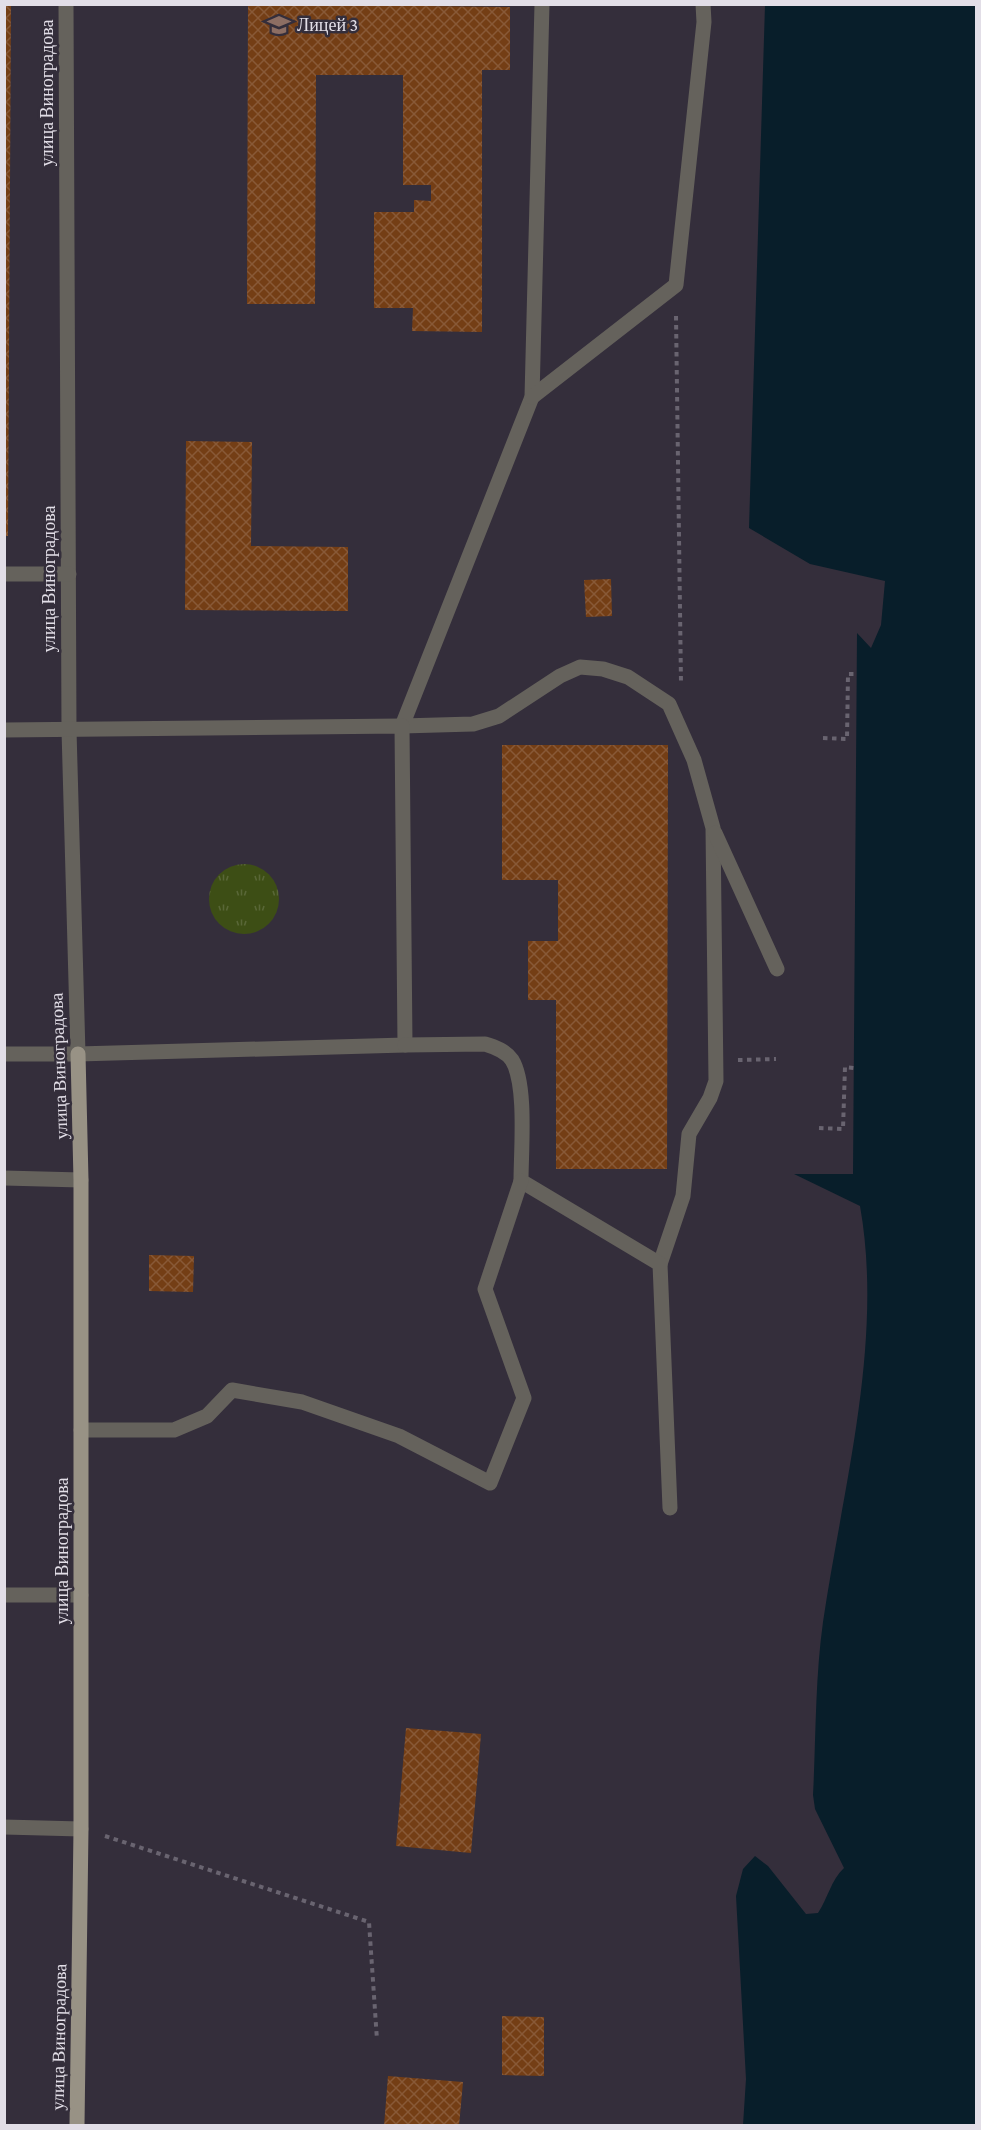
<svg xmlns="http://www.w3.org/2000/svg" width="981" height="2130" font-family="'Crimson Pro',serif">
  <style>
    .grass { fill: url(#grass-tufts) }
    .water { fill: #081e2a }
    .building { fill: url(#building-cross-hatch) }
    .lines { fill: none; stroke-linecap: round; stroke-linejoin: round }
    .path { stroke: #696470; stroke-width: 4; stroke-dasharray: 4.5 4.5; stroke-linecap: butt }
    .minor { stroke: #65625c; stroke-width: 15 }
    .major { stroke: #989285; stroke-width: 15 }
    .labels { text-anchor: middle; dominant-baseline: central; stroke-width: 5; stroke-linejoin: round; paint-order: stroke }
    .poi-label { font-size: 18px; fill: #e2dee7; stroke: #342e3b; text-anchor: start }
    .street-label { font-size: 18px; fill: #e2dee7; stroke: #342e3b }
  </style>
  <defs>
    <pattern id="grass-tufts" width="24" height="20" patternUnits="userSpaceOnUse" patternTransform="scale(1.5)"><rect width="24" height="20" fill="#3d4e15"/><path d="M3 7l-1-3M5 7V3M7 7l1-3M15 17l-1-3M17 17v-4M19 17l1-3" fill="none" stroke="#596737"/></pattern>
    <pattern id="building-cross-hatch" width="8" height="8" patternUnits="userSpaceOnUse" patternTransform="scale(1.5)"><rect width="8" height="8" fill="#743e15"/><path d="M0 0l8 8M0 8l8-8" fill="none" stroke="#885937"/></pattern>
  </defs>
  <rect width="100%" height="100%" fill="#342e3b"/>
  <!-- grass -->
  <circle class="grass" cx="244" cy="899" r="35"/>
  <!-- water -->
  <path class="water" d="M765,5H976V2125H743L746,2079L736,1896L743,1869L755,1856L768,1866L806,1914L818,1913C828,1898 831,1880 844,1868L815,1809L813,1795C816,1738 815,1679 823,1622C843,1487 884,1341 860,1206L794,1174H853L857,633L871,648L881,625L885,581L810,564L749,528Z"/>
  <!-- building -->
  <g class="building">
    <path d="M248,4L510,7V70H482V332L412,331L413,308H374V212H414V200L431,201V185H403V75H316L315,304H247Z"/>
    <path d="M4,5H11L8,536H4Z"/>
    <path d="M186,441L252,442L251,546L348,547V611L185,610Z"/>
    <path d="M611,579L612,616L586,617L584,580Z"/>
    <path d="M502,745H668L667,1169H556V1000H528V941H558V880H502Z"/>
    <path d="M149,1255L194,1256L193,1292L149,1291Z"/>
    <path d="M406,1728L481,1734L471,1853L396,1846Z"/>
    <path d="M502,2016L544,2017V2076L502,2075Z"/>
    <path d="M388,2076L463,2082L459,2126H384Z"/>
  </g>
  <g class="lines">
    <!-- path -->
    <g class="path">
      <path d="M676,316L681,683"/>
      <path d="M823,738L847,739L848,674H857"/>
      <path d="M738,1060L776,1059"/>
      <path d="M819,1128L843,1129L845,1067L854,1068"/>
      <path d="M105,1836L369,1922L377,2040"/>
    </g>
    <!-- minor -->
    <g class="minor">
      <path d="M66,4L69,730L78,1054"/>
      <path d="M542,4L532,397L402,726L473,724L499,716L560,676L580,667L603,669L628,677L669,704L694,760L713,828L716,1081L710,1098L689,1134L683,1196L660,1264"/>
      <path d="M532,397L676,285L704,22L703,4"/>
      <path d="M4,574H69"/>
      <path d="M4,730L402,726L405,1045L78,1054H4"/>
      <path d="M715,833L777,969"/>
      <path d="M405,1045L485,1044C495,1047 506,1051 512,1060C527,1084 521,1151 521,1181L660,1264L670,1508"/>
      <path d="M4,1178L81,1180"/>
      <path d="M81,1430H174L207,1416L232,1390L302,1402L399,1436L490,1483L524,1398L485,1289L521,1181"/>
      <path d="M4,1595H81"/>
      <path d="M4,1827L81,1829"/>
    </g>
    <!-- major -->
    <path class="major" d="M77,2126L81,1829V1180L78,1054"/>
  </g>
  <!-- icons -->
  <defs>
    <g id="school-bare" transform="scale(1.8)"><path d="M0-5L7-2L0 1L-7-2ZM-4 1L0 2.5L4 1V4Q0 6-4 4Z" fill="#8d6e63" stroke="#342e3b" stroke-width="2.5" paint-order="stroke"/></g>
  </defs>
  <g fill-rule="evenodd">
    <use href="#school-bare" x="279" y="25"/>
  </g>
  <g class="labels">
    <!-- poi labels -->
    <g class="poi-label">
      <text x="297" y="25">Лицей 3</text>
    </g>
    <!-- street labels -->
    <g class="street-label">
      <text transform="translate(47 93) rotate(-90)">улица Виноградова</text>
      <text transform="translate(49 579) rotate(-90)">улица Виноградова</text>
      <text transform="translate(59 1066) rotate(-92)">улица Виноградова</text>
      <text transform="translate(62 1551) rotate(-90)">улица Виноградова</text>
      <text transform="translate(59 2037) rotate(-89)">улица Виноградова</text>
    </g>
  </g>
  <!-- border -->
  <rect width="981" height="2130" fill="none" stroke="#e2dee7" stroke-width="12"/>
</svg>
